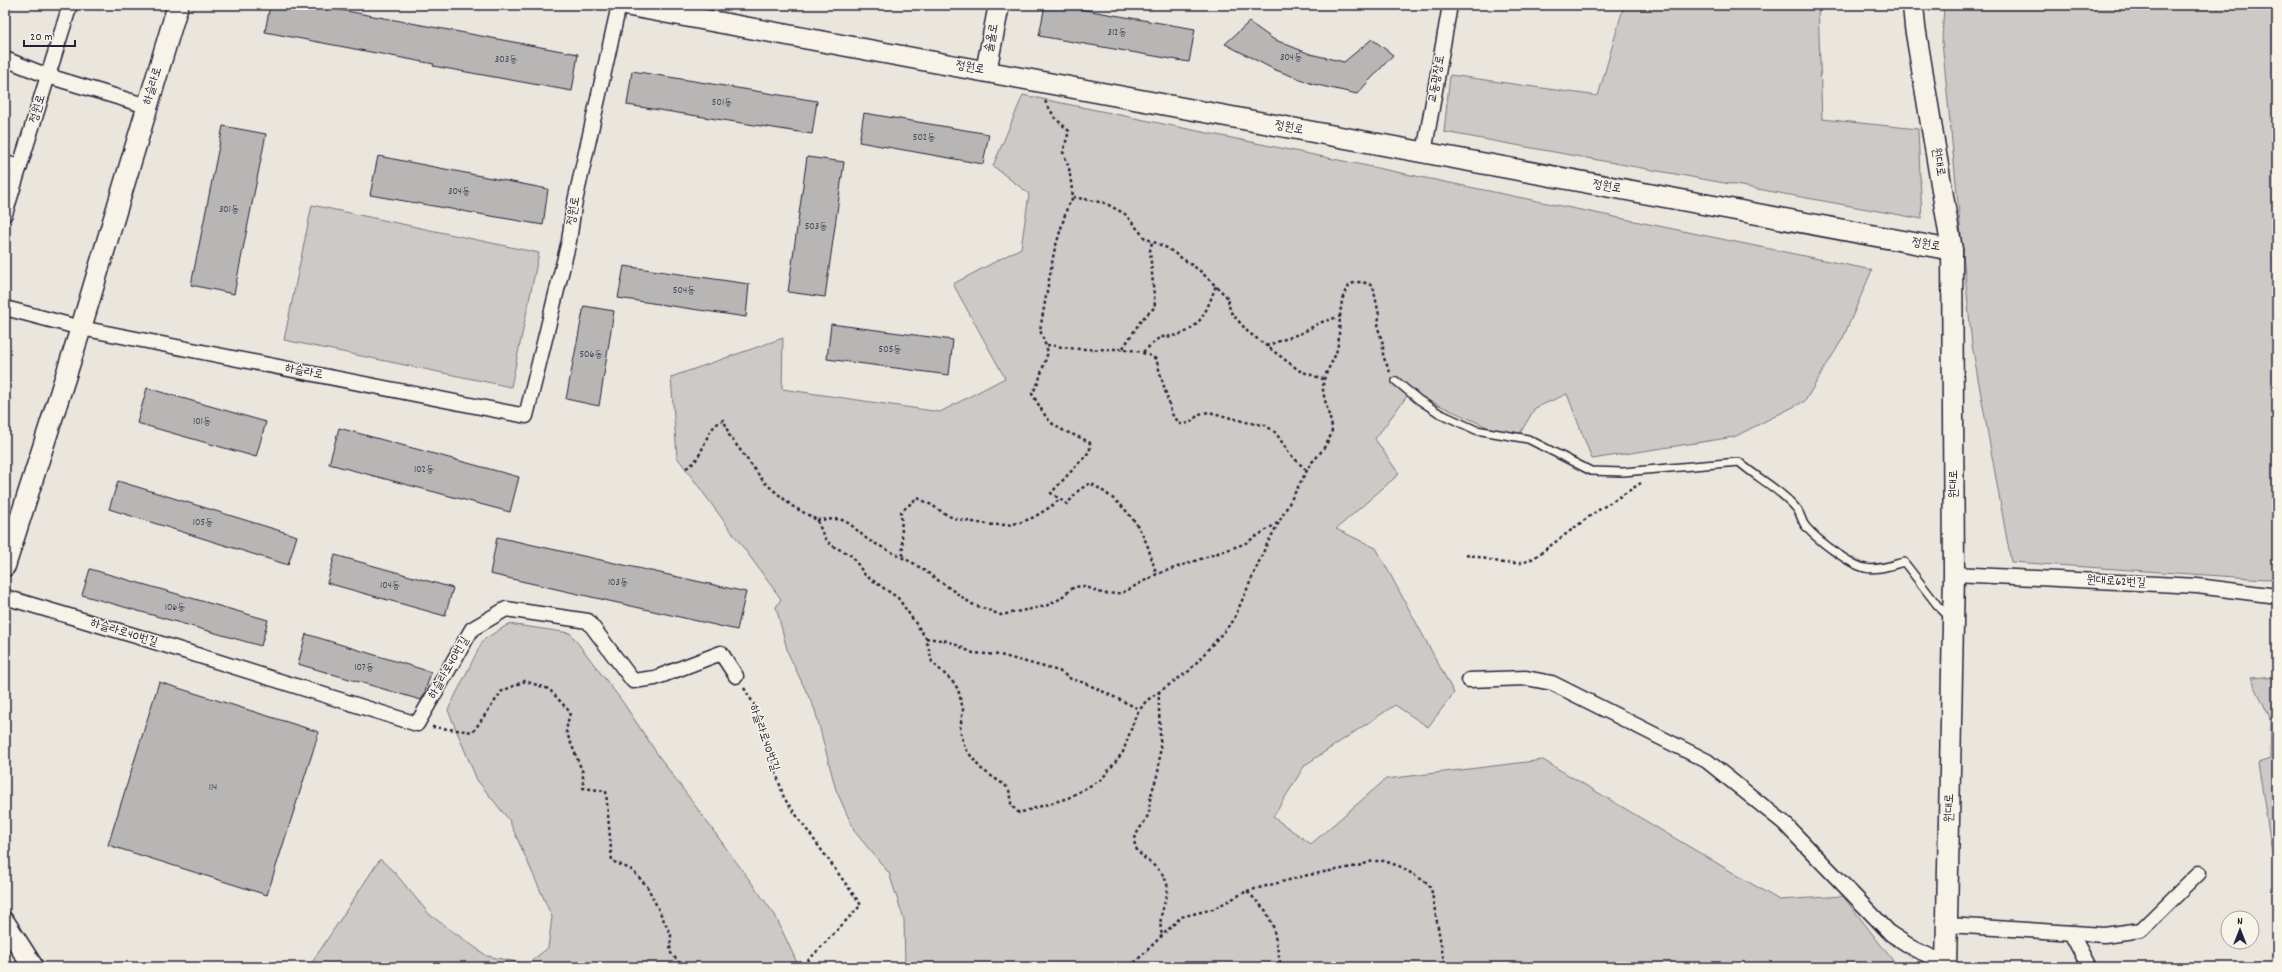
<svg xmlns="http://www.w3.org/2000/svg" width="2282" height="972" font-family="Dekko,'Poor Story',sans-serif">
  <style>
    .green { fill: #cdc9c6; stroke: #787680 }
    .building { fill: #b8b6b5; stroke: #22223b }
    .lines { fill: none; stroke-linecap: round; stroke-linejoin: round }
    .lane-casing { stroke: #22223b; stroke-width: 10 }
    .street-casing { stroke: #22223b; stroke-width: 17 }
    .secondary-casing { stroke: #22223b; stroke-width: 23 }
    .path { stroke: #22223b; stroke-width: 2.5; stroke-dasharray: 3 3; stroke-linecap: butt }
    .lane { stroke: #f7f3e8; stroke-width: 7 }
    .street { stroke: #f7f3e8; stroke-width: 14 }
    .secondary { stroke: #f7f3e8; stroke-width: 20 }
    .labels { text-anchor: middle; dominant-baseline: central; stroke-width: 3; stroke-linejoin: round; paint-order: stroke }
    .number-label { font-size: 10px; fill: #48475a }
    .street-label { font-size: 12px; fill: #22223b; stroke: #f7f3e8 }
  </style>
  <rect width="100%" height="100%" fill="#eae6de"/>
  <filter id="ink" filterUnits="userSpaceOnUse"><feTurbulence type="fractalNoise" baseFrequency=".025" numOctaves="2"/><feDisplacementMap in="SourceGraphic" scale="8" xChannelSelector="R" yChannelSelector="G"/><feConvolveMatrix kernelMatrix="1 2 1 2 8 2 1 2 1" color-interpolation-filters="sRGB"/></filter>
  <g filter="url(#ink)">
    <!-- green -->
    <g class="green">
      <path d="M1624,5H1818L1822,119L1918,129L1922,219L1444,132L1450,75L1598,96Z"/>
      <path d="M1944,5H2277V578L2266,579L2011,562L1972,345L1942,41Z"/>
      <path d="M1023,95L1872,270L1843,338L1805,401L1734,437L1592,459L1567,394L1535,408L1516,440L1410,392L1375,439L1399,474L1336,529L1376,548L1454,693L1428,727L1395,705L1305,765L1273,817L1311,844L1386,779L1543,760L1779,900L1843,896L1894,962L1889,967H905L904,920L889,873L855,832L836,790L815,710L788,653L776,607L781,599L677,457L671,377L783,338L782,389L940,412L1005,378L953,284L1021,248L1029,194L993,166Z"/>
      <path d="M312,205L539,253L511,387L284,340Z"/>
      <path d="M509,624L570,633L622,701L658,755L775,915L799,967H309L380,859L395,873L430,915L487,956L527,964L548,948L552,917L509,820L477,780L448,710L483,640Z"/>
      <path d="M2277,676V883L2258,763L2270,759L2271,720L2251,678Z"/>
    </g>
    <!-- building -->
    <g class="building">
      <path d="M270,5H314L578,54L572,91L433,66L434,64L265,32Z"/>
      <path d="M1045,5H1056L1195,29L1189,62L1039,36Z"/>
      <path d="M1249,22L1273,39L1310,54L1344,62L1372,39L1393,55L1357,94L1313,84L1273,69L1225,44Z"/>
      <path d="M632,71L817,101L812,134L627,105Z"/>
      <path d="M864,113L989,134L983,164L859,142Z"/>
      <path d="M223,126L266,134L234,294L191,285Z"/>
      <path d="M378,156L548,189L543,225L370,195Z"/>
      <path d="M807,157L844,162L825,297L788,292Z"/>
      <path d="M624,266L749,284L746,317L618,298Z"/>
      <path d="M584,306L614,311L599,406L566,399Z"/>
      <path d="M831,324L953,340L949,375L827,359Z"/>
      <path d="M147,388L266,422L256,457L137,423Z"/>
      <path d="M339,428L519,477L510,512L329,464Z"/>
      <path d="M118,481L297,536L288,565L109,509Z"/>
      <path d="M497,537L746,592L737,630L490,574Z"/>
      <path d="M335,555L453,588L445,616L327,583Z"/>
      <path d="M90,569L268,620L261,646L82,595Z"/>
      <path d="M306,634L431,672L424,695L421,700L298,664Z"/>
      <path d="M159,682L319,732L267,895L108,845Z"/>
    </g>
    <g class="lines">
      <!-- lane casing -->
      <g class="lane-casing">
        <path id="lane" d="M1396,381L1419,400L1439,413L1476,430L1528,439L1591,471L1623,472L1739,462C1757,478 1780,489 1796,508C1800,512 1801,519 1804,524C1813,537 1850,565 1865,568C1877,571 1892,565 1904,562L1938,606L1950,618"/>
      </g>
      <!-- street casing -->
      <g class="street-casing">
        <g id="street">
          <path d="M5,59L48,76L147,106"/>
          <path d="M1424,153L1450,5"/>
          <path d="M5,163L20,167"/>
          <path d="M5,214L70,5"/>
          <path d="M5,308L81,328L526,416L569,241L574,206L619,5"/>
          <path d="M1954,574L2197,586L2277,596"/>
          <path d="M5,597L136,636L417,724L472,629L506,609L588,621L633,681L655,678L721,653L736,676"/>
          <path d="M1469,680L1526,678L1552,683L1707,761L1783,822L1891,934L1916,950L1946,963"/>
          <path d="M1948,925L2104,935L2141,930L2199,873"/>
          <path d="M2071,933L2089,967"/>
        </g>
      </g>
      <!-- secondary casing -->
      <g class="secondary-casing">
        <g id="secondary">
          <path d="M625,5L1952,250"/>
          <path d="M1913,5L1915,27L1952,250L1954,574L1946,967"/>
          <path d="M986,71L999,5"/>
          <path d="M5,566L81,328L178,5"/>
          <path d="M5,923L33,967"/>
        </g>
      </g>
      <!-- path -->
      <g class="path">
        <path d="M1045,101L1055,118L1069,131L1063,152L1069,168L1073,197L1067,208L1054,252L1040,330L1048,352L1038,383L1032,394C1039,404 1044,417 1053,424C1064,433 1078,435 1090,443V451L1051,493L1067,504L1079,490L1090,483C1118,499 1136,517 1148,547C1151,556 1153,565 1157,574"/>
        <path d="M1073,197L1105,203L1125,214L1145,238L1167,248L1199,270L1221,291L1228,298L1230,311L1248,332L1300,371L1323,379"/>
        <path d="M1047,345C1059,346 1071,349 1084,349C1112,351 1130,344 1156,359L1172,414L1180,424L1190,423L1199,414L1209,412L1250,423L1265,425L1276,433L1289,453L1307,471"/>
        <path d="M1266,346L1304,332L1319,323L1341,316"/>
        <path d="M1123,348L1142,319L1155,307L1150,251L1152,242"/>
        <path d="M1143,352L1160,337C1196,337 1205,317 1216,285"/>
        <path d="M686,468C707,458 702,428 724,420L729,435L764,482L792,506L817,520L824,537L831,545L852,556L865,575L898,598L926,638L932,662L952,681L958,689L963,709L960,730L965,748L980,768L1007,787L1011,795V805L1019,813L1068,798L1102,779L1123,752L1136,715L1146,701L1189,671L1233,621L1266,546L1311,463C1318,457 1331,440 1332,430C1333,425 1323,398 1323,389C1322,374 1334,363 1337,349C1343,328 1332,266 1373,286L1379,315L1378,328L1383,344V356L1390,372"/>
        <path d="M817,520L840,519L850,524L868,540L915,564L972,604L1001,615L1046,606L1058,600L1074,587L1084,586L1104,594L1122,593L1157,574L1244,544L1279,522"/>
        <path d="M1466,554L1503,563H1522L1534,558L1594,513L1641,483"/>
        <path d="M903,556L901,512L917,498C929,502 938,510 949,516C957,520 965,520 973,522C1011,529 1029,524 1059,500"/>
        <path d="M926,638L948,641L973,653L1000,655L1059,671L1071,679L1085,683L1139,709"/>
        <path d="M744,688L755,706L784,798L861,905L802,967"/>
        <path d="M1159,691C1158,715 1162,740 1159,765C1158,777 1152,788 1150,800C1149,804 1150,808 1149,812C1146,824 1132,833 1135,845C1138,859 1162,865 1167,884C1170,899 1156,913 1162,935"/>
        <path d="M432,727L473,732L502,691L525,681L549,689L570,712L566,731L583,773V788L606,791L612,861L632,870L647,886L671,935L670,952L683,967"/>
        <path d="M1247,891L1308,875L1358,866L1373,861H1384L1399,866L1426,882L1431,888L1445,967"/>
        <path d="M1130,967L1181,917L1213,909L1247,891L1266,911L1273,926L1281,967"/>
      </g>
      <!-- lane -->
      <use href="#lane" class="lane"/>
      <!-- street -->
      <use href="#street" class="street"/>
      <!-- secondary -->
      <use href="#secondary" class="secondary"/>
    </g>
  </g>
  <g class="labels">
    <!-- number labels -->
    <g class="number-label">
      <text x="1117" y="33">312동</text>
      <text x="1291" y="58">304동</text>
      <text x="506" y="60">303동</text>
      <text x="722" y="103">501동</text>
      <text x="924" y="138">502동</text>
      <text x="459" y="192">304동</text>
      <text x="229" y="210">301동</text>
      <text x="816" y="227">503동</text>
      <text x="684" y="291">504동</text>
      <text x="890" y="350">505동</text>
      <text x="591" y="355">506동</text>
      <text x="202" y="422">101동</text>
      <text x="424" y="470">102동</text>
      <text x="203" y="523">105동</text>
      <text x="618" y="583">103동</text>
      <text x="390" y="586">104동</text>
      <text x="175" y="608">106동</text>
      <text x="364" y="668">107동</text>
      <text x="213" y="788">114</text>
    </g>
    <!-- street labels -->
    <g class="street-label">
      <text transform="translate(992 38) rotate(-79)">솔올로</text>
      <text transform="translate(970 68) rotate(10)">정원로</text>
      <text transform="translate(1437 79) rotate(-80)">교동광장로</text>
      <text transform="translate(153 86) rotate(-73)">하슬라로</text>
      <text transform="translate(38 109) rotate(-73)">정원로</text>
      <text transform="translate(1289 128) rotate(11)">정원로</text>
      <text transform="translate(1938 162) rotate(80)">원대로</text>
      <text transform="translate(1607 187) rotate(10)">정원로</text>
      <text transform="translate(574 211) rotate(-80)">정원로</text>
      <text transform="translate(1926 245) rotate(10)">정원로</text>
      <text transform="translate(304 372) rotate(11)">하슬라로</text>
      <text transform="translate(1954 484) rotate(-90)">원대로</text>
      <text transform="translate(2116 582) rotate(3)">원대로62번길</text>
      <text transform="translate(124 633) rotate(17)">하슬라로40번길</text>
      <text transform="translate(449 668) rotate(-60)">하슬라로40번길</text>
      <text transform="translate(764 738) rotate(71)">하슬라로40번길</text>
      <text transform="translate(1950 808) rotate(-89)">원대로</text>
    </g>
  </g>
  <!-- margin -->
  <rect width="2282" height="972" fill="none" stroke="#f7f3e8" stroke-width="20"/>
  <rect x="10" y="10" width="2262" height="952" fill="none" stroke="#22223b" stroke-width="1.5" filter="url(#ink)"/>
  <!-- north arrow -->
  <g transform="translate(2240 930)"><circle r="19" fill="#f7f3e8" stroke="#a29fa3"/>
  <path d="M0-3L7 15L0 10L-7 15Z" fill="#22223b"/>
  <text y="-6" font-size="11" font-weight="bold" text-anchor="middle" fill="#22223b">N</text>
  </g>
  <!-- scale -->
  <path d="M24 40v6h51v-6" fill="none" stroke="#22223b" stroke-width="2"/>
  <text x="30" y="40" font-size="12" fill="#22223b" stroke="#f7f3e8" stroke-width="3" paint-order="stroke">20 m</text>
</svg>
